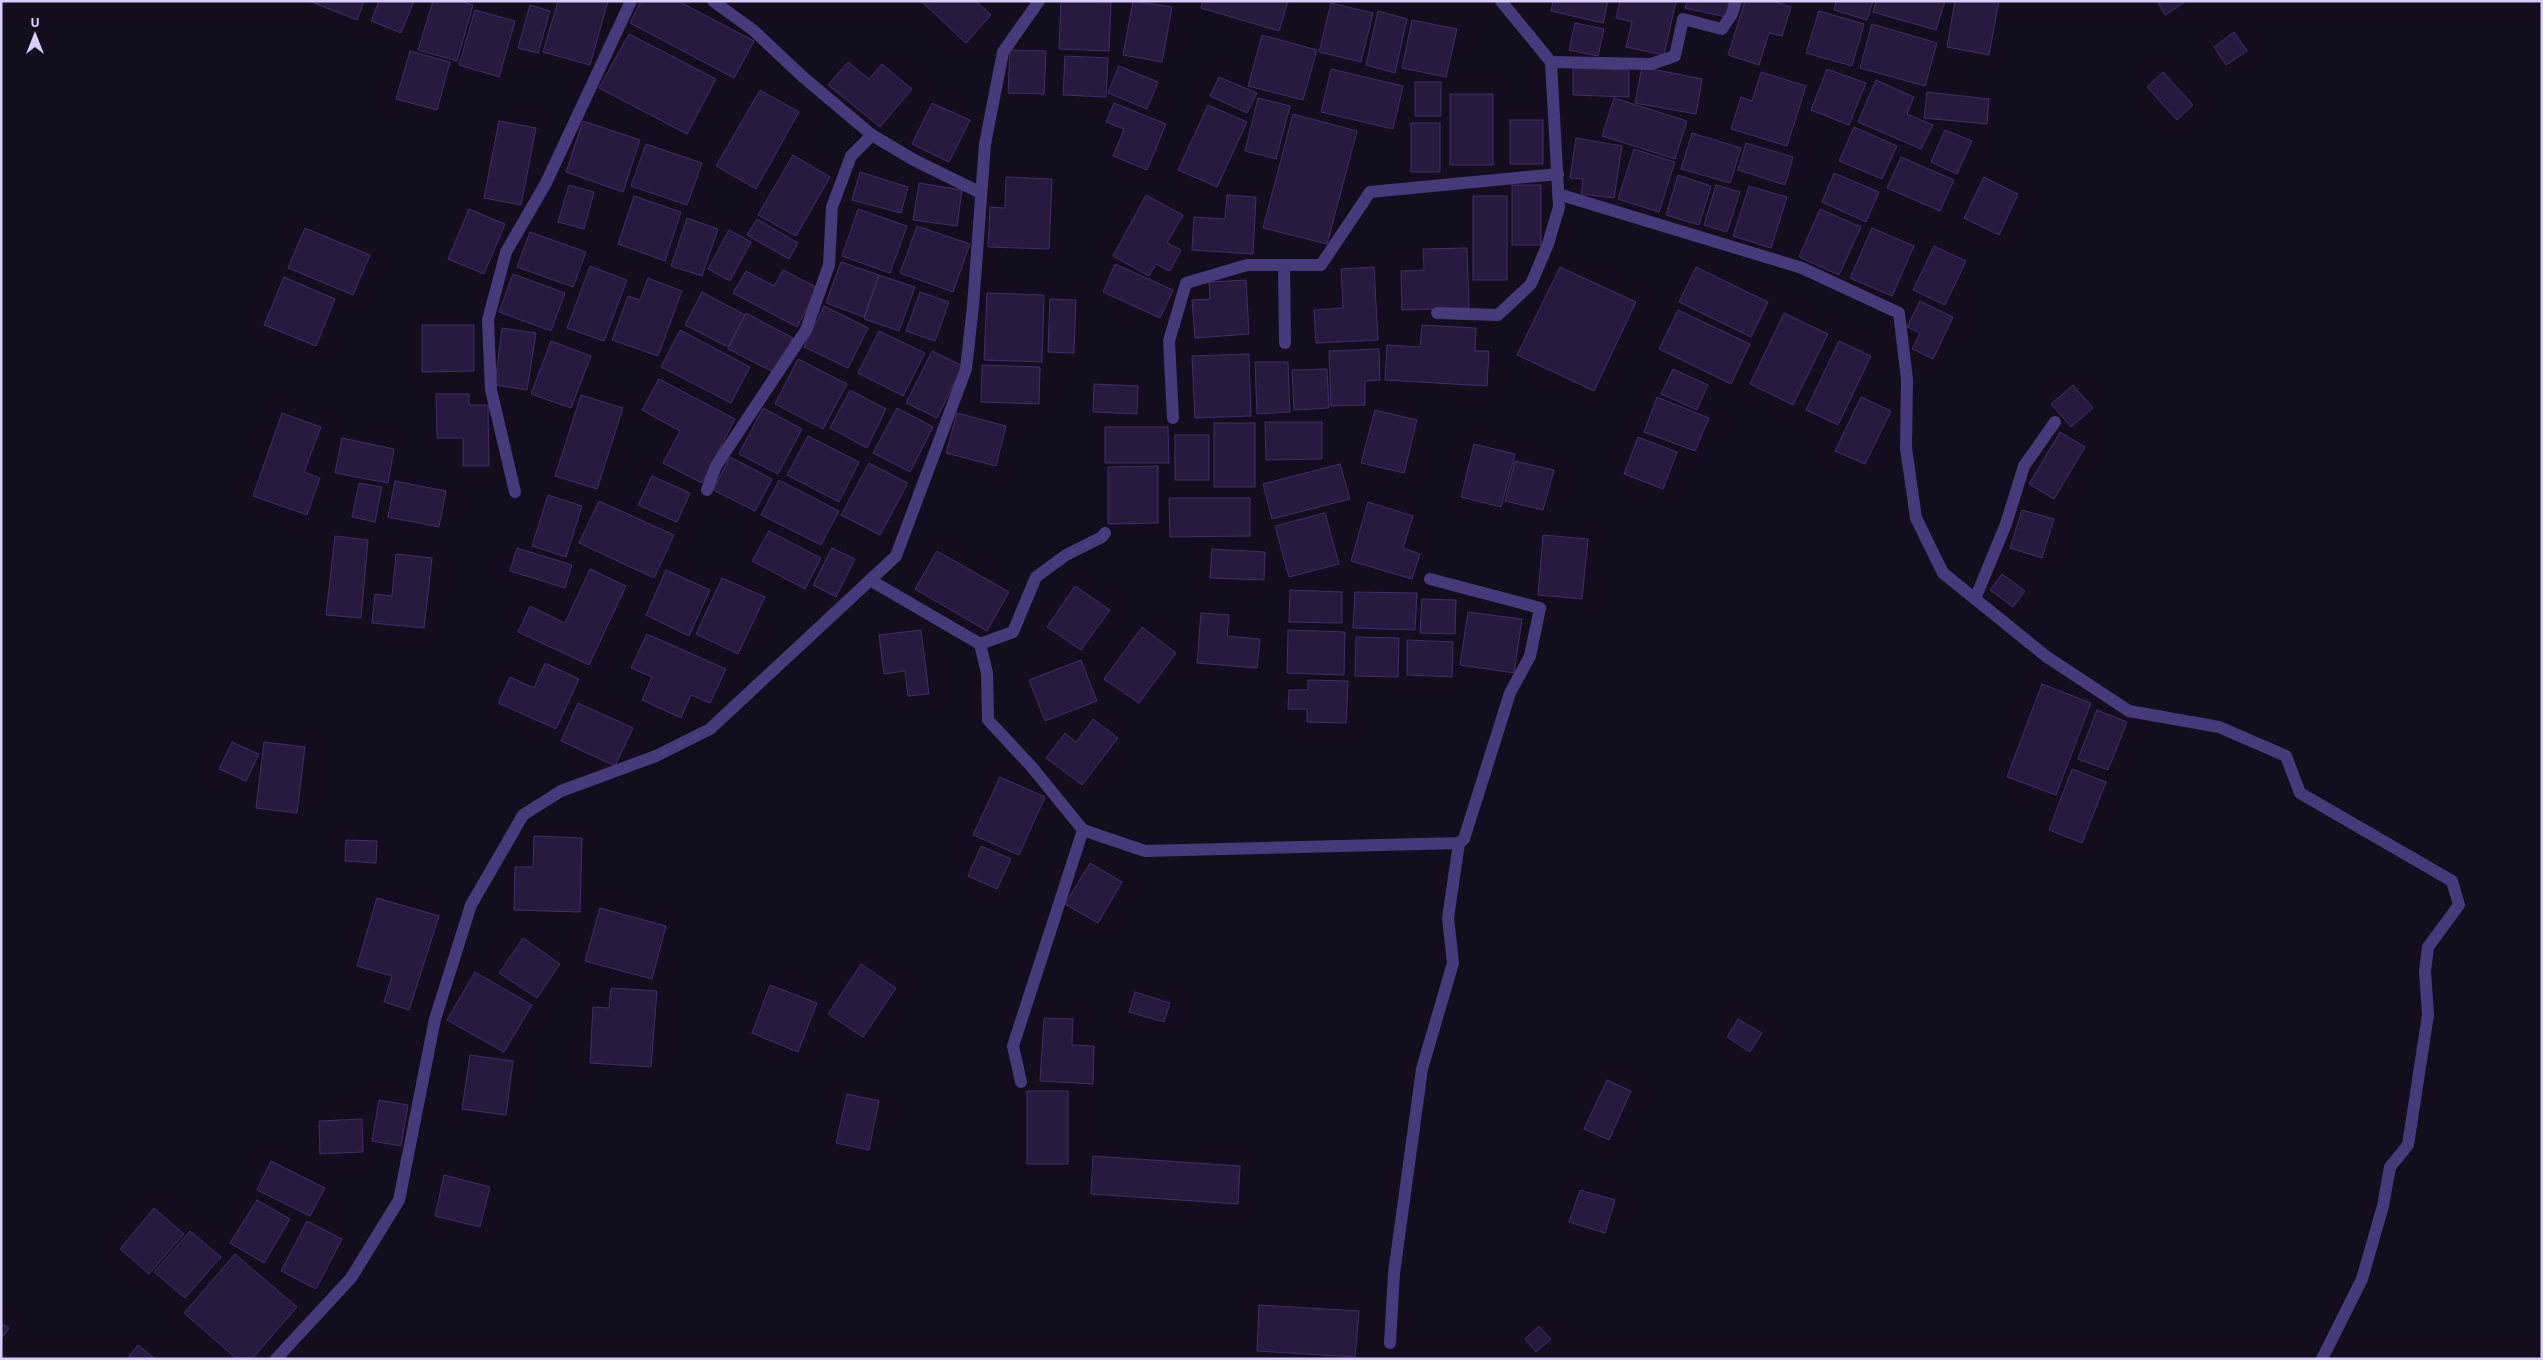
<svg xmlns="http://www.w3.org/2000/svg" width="2543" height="1360" font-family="'Titillium Web',sans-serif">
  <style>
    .building { fill: #271a3e; stroke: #432d69 }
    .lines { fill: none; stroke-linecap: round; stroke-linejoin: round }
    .minor { stroke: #473a7b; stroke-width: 12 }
  </style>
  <rect width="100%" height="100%" fill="#130d1e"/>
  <!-- building -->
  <g class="building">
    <path d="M309,1H364L357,20Z"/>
    <path d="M379,1H414L401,33L371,21Z"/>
    <path d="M433,1H460L473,5L457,61L418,50Z"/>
    <path d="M558,1H608L590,65L543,52Z"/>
    <path d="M641,1H678L754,41L734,78L630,23Z"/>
    <path d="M921,1H976L991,15L966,43Z"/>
    <path d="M1061,1L1111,2L1109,51L1059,49Z"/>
    <path d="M1133,1L1172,7L1162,62L1123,55Z"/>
    <path d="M1203,1H1288L1279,31L1201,8Z"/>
    <path d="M1553,1H1608L1603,23L1551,11Z"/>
    <path d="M1620,1H1676L1664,55L1626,47L1632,22L1616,18Z"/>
    <path d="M1687,1H1729L1726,17L1685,8Z"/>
    <path d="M1745,1H1773L1791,7L1782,36L1769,33L1759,65L1728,55Z"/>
    <path d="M1836,1H1873L1867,20L1834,10Z"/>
    <path d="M1876,1H1945L1936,30L1873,12Z"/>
    <path d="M1955,1H1999L1989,55L1947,47Z"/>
    <path d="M2157,1H2183L2184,3L2165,15Z"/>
    <path d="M1331,3L1373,13L1361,62L1319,52Z"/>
    <path d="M530,5L550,11L538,53L518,48Z"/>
    <path d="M475,10L515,21L499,77L459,65Z"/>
    <path d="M1378,11L1407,19L1395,73L1366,65Z"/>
    <path d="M1819,11L1864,24L1852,66L1806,53Z"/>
    <path d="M1412,20L1457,29L1446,77L1402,68Z"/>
    <path d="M1575,23L1604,29L1598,56L1569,50Z"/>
    <path d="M1872,24L1937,43L1925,86L1860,68Z"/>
    <path d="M2234,32L2247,51L2226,65L2214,47Z"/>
    <path d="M629,34L716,79L687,134L599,88Z"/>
    <path d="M1262,35L1317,50L1303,100L1248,86Z"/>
    <path d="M1010,50L1046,51L1044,94L1008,93Z"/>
    <path d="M410,51L450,62L437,110L396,99Z"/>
    <path d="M1065,56L1108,58L1106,97L1063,95Z"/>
    <path d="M848,62L869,79L882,64L912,89L880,127L828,85Z"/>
    <path d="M1119,66L1158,82L1147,109L1108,93Z"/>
    <path d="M1642,67L1702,79L1696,114L1635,103Z"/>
    <path d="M1573,68L1629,70V97L1573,95Z"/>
    <path d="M1331,69L1403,86L1393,129L1321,112Z"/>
    <path d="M1827,69L1866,83L1849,125L1811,110Z"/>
    <path d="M1761,72L1806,86L1787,146L1731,129L1741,97L1752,101Z"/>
    <path d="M2163,72L2193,105L2177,120L2147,87Z"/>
    <path d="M1219,77L1257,93L1247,113L1210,96Z"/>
    <path d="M1876,80L1914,97L1907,114L1933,125L1921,149L1858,122Z"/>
    <rect x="1415" y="82" width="26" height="34"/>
    <path d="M760,90L799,112L756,189L716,166Z"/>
    <path d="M1927,92L1989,99L1987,124L1924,118Z"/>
    <rect x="1450" y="94" width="43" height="71"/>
    <path d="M1258,98L1290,106L1276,159L1245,151Z"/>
    <path d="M1614,98L1687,121L1675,159L1602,136Z"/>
    <path d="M932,103L970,120L949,162L912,144Z"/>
    <path d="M1114,103L1166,124L1147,170L1113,156L1124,129L1106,122Z"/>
    <path d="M1208,105L1247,122L1217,187L1178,170Z"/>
    <path d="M1293,114L1357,131L1327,244L1263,228Z"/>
    <rect x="1510" y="120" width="33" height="44"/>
    <path d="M499,121L536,128L521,205L484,198Z"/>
    <path d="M583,121L640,140L623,192L566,172Z"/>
    <rect x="1411" y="123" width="29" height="49"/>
    <path d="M1854,127L1897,146L1882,179L1839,161Z"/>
    <path d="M1945,130L1972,141L1957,174L1931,162Z"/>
    <path d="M1692,133L1741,148L1730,183L1681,169Z"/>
    <path d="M1576,138L1622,146L1614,198L1581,194L1583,179L1570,178Z"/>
    <path d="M1746,143L1793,157L1785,185L1738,170Z"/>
    <path d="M646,144L702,163L687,205L631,186Z"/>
    <path d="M1634,149L1675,162L1659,212L1618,199Z"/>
    <path d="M793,155L830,177L796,236L758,215Z"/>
    <path d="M1901,157L1954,180L1940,211L1887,188Z"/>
    <path d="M860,172L908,187L901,213L852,200Z"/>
    <path d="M1834,173L1879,192L1866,222L1822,202Z"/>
    <path d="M1678,175L1711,186L1699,225L1666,215Z"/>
    <path d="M1006,177L1052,179L1049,249L988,247L990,207L1005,208Z"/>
    <path d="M1984,177L2018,194L1999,235L1964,218Z"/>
    <path d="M919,183L962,190L957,226L913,220Z"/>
    <path d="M569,185L594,192L584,229L558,222Z"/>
    <rect x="1512" y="185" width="29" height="60"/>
    <path d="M1716,185L1740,192L1727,232L1704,225Z"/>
    <path d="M1749,186L1787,197L1771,248L1733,236Z"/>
    <path d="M1146,195L1183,215L1167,243L1181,250L1170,271L1156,264L1149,276L1113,256Z"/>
    <path d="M1227,195L1256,197L1253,254L1192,250L1194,217L1225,219Z"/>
    <path d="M634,196L681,212L665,261L618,244Z"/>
    <rect x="1473" y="196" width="34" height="84"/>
    <path d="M469,209L505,224L484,274L448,259Z"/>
    <path d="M858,209L907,226L890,273L842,256Z"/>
    <path d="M1820,209L1861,227L1839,275L1799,257Z"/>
    <path d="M687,218L718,229L702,276L671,266Z"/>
    <path d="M757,219L798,243L789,259L747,235Z"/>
    <path d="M917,226L970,244L953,292L900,273Z"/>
    <path d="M305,228L370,255L353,295L288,268Z"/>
    <path d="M1872,228L1914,246L1892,296L1850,278Z"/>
    <path d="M729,230L751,242L730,281L708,269Z"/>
    <path d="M530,232L586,252L573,287L517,267Z"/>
    <path d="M1934,246L1966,261L1945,305L1913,290Z"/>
    <path d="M1467,248L1469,308L1402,310L1401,271L1424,270L1423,249Z"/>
    <path d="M841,262L879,275L864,317L826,303Z"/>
    <path d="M1115,264L1173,290L1160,318L1103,292Z"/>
    <path d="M590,266L627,280L604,341L567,328Z"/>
    <path d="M1374,267L1378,340L1316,343L1314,310L1343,308L1341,269Z"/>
    <path d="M1560,267L1636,302L1594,391L1517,355Z"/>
    <path d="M1696,267L1768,302L1751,337L1679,302Z"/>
    <path d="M783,270L818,288L797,327L733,293L746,271L774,286Z"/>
    <path d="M513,274L565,293L551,331L499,312Z"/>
    <path d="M879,275L915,287L899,331L864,319Z"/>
    <path d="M284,277L335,299L316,346L264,325Z"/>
    <path d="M648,278L682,291L658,356L612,340L628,296L640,300Z"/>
    <path d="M1246,280L1249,334L1195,338L1192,300L1210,299L1209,282Z"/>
    <path d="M702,292L745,315L728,347L685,325Z"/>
    <path d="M920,292L949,302L935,341L906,331Z"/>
    <path d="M987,293L1044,295L1042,362L984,360Z"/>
    <path d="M1050,299L1076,300L1074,353L1048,352Z"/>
    <path d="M1920,301L1953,317L1933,359L1912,349L1920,333L1907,327Z"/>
    <path d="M824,306L868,328L848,368L804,347Z"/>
    <path d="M1678,310L1750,344L1731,384L1659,349Z"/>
    <path d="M746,313L793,338L775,373L728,349Z"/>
    <path d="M1784,313L1828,334L1793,405L1750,384Z"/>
    <path d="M422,325H474V371L422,372Z"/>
    <path d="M1422,325L1476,328L1475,351H1489L1487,386L1385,380L1387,345L1420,347Z"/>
    <path d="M502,328L536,333L527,390L495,385Z"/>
    <path d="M680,330L750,367L731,403L661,367Z"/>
    <path d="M879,331L925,353L903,396L858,373Z"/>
    <path d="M551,341L591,356L571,408L531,394Z"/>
    <path d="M1839,341L1871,356L1838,425L1806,410Z"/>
    <path d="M1379,349L1380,380L1365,381V405L1331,406L1329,351Z"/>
    <path d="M932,351L963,366L937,418L906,403Z"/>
    <path d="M1249,354L1251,416L1195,418L1192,356Z"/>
    <path d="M798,359L847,384L823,429L775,404Z"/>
    <path d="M1255,362H1288L1290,412L1257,414Z"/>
    <path d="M982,365L1040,367L1039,404L981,402Z"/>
    <path d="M1327,369L1329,408L1294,410L1292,370Z"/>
    <path d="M1673,369L1708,385L1697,410L1661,394Z"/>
    <path d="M659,379L735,419L702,483L663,463L680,431L642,410Z"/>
    <path d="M1094,384L1138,386L1137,414L1093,412Z"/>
    <path d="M2073,385L2093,408L2071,427L2051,404Z"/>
    <path d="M850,390L886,409L867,448L830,428Z"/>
    <path d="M436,394H469V405H488L489,466H463V438H437Z"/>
    <path d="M581,395L623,408L597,489L555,476Z"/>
    <path d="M1657,397L1709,418L1695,451L1644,432Z"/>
    <path d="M1861,397L1891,411L1865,464L1835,451Z"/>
    <path d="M763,408L802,429L778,474L739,454Z"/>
    <path d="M897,408L933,427L910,472L873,453Z"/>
    <path d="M1375,410L1417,420L1404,473L1361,463Z"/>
    <path d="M282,413L321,427L304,472L320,478L307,515L253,496Z"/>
    <path d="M957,413L1006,426L996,466L946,453Z"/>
    <path d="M1265,422H1322V459L1266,460Z"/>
    <rect x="1214" y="423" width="41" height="64"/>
    <path d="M1105,427H1168L1169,463H1105Z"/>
    <path d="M2060,432L2085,447L2054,499L2029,484Z"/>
    <rect x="1175" y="435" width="34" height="45"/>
    <path d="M808,436L859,462L839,502L787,475Z"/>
    <path d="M1638,437L1677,452L1663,489L1624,474Z"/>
    <path d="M342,438L394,449L388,483L335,473Z"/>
    <path d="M1474,444L1515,454L1501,507L1461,497Z"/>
    <path d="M730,457L772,479L755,511L713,490Z"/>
    <path d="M1515,461L1554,470L1543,510L1505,501Z"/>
    <path d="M869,463L908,483L880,535L841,515Z"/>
    <path d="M1340,464L1350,499L1272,519L1263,484Z"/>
    <path d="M1158,466V523L1108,524V467Z"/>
    <path d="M652,476L690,493L677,522L638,505Z"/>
    <path d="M779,480L839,511L821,545L761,515Z"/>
    <path d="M395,481L446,491L439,527L388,517Z"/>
    <path d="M359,483L382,487L375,522L352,517Z"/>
    <path d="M548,495L582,506L566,557L532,546Z"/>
    <path d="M1169,498H1250V536L1170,537Z"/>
    <path d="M599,501L674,535L654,578L579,543Z"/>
    <path d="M1368,502L1413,516L1403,548L1420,554L1412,579L1351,561Z"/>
    <path d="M2022,510L2054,519L2042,558L2010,548Z"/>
    <path d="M1325,513L1339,564L1289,577L1275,526Z"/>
    <path d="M769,531L821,558L805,589L752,561Z"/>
    <path d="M1543,535L1588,539L1582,599L1538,595Z"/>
    <path d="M335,536L368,540L361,618L326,615Z"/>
    <path d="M517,548L572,565L565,588L510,571Z"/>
    <path d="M832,548L855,559L836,597L813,585Z"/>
    <path d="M1212,549L1265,552L1264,580L1210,578Z"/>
    <path d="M937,551L1009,592L987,631L915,589Z"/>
    <path d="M396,554L432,558L424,628L372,623L375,594L392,596Z"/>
    <path d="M590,569L626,586L589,665L518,632L530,606L565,623Z"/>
    <path d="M666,570L710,590L689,636L646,615Z"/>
    <path d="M2002,574L2025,591L2013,607L1990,590Z"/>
    <path d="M722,578L765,597L738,654L696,634Z"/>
    <path d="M1075,586L1110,610L1081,650L1047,627Z"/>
    <path d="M1290,590L1342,592V623L1289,622Z"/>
    <path d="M1355,592L1417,593L1415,630L1353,628Z"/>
    <path d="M1422,599L1456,600L1455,634L1420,633Z"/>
    <path d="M1468,612L1522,619L1514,673L1460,665Z"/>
    <path d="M1201,613L1229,615L1227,636L1260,639L1257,668L1197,663Z"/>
    <path d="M1142,627L1176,653L1139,703L1104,679Z"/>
    <path d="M921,630L929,694L908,696L905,671L884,674L879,635Z"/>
    <path d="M1288,630L1345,632L1344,675L1287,673Z"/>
    <path d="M647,634L726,669L710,703L691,695L681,718L642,700L652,677L631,668Z"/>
    <path d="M1356,637L1399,638L1398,677L1355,676Z"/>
    <path d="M1407,640L1453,642L1452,677L1407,675Z"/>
    <path d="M1081,660L1097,701L1045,721L1029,680Z"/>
    <path d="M545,663L579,679L556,729L498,703L510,677L534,688Z"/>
    <path d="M1308,680L1348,681L1346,723L1307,722V709H1288L1289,690H1308Z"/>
    <path d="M2042,684L2091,703L2056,795L2007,777Z"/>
    <path d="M578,703L633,728L615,766L561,741Z"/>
    <path d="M2097,710L2127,722L2108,770L2078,759Z"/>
    <path d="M1093,719L1118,738L1082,785L1046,758L1065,733L1076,742Z"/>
    <path d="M232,742L259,754L246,781L219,769Z"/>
    <path d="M264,742L305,747L297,813L256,808Z"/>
    <path d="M2072,769L2106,782L2082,843L2049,830Z"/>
    <path d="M1000,777L1045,797L1019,855L973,835Z"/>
    <path d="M534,836L582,838L580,912L514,910L515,867H533Z"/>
    <path d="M346,840L377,841L376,863L345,861Z"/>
    <path d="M981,846L1011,859L997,889L968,876Z"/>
    <path d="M1090,863L1122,882L1098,923L1065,904Z"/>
    <path d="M377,898L439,916L409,1010L384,1002L392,976L357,966Z"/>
    <path d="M600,908L666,926L652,979L585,961Z"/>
    <path d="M523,938L560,964L537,998L499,973Z"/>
    <path d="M861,964L896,988L863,1037L828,1014Z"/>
    <path d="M475,972L532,1005L504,1052L447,1020Z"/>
    <path d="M770,985L817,1003L798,1052L752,1033Z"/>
    <path d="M611,988L657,991L651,1067L590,1063L593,1007L609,1008Z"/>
    <path d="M1135,992L1170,1003L1164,1022L1129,1012Z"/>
    <path d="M1044,1018L1073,1019L1072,1045L1094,1046L1093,1084L1040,1081Z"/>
    <path d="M1738,1019L1762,1033L1750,1052L1727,1037Z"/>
    <path d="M470,1055L513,1061L506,1115L462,1109Z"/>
    <path d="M1607,1080L1631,1091L1609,1140L1584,1129Z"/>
    <rect x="1027" y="1091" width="41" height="73"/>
    <path d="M847,1094L879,1101L869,1150L836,1143Z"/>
    <path d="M379,1100L408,1105L401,1146L372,1141Z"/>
    <path d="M362,1119L363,1152L320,1154L319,1121Z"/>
    <path d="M1093,1156L1240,1166L1238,1204L1091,1194Z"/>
    <path d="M271,1161L325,1188L310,1216L257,1190Z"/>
    <path d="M444,1175L490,1187L480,1227L435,1216Z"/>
    <path d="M1580,1190L1615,1200L1605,1233L1569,1222Z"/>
    <path d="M257,1200L290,1219L264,1263L230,1243Z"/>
    <path d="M154,1208L184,1234L149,1274L120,1249Z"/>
    <path d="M307,1221L342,1239L316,1289L281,1271Z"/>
    <path d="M190,1231L221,1257L185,1298L154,1272Z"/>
    <path d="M235,1254L297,1307L252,1359H237L184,1313Z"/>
    <path d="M1259,1305L1359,1311L1355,1357L1257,1351Z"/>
    <path d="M1,1323L9,1328L1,1339Z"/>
    <path d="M1539,1326L1551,1339L1536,1352L1525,1339Z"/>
    <path d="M138,1345L155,1359H127Z"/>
  </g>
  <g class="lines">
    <!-- minor -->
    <g class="minor">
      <path d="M713,1L753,30L803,77L872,135L914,160L981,193"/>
      <path d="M1551,62L1651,64L1675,56L1683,19L1722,29L1732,14L1736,1"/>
      <path d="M1558,194L1802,268L1899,313L1907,379L1906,448L1916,518L1943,573L2047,657L2129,711L2219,727L2286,756L2300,793L2452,881L2459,905L2428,947L2425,971L2428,1015L2408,1145L2390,1167L2383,1206L2362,1279L2322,1359"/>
      <path d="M1284,265L1285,343"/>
      <path d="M1437,313L1498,315L1531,284L1548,244L1559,207L1551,62L1501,1"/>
      <path d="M1173,418L1169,341L1186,283L1247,265H1321L1370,192L1558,174"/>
      <path d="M707,490L716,466L806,330L829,265L832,207L851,156L872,135"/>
      <path d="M515,492L491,390L488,320L506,252L546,183L631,1"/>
      <path d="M870,580L980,644L987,673L988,720L1031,766L1083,830L1145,851L1459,843L1464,839L1510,693L1530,656L1540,608L1430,579"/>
      <path d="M1975,599L2006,524L2024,466L2055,422"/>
      <path d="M980,644L1013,632L1036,577L1066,555L1102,537L1105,533"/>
      <path d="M1021,1082L1013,1046L1083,830"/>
      <path d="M1390,1343L1394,1273L1422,1069L1453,963L1448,918L1459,843"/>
      <path d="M276,1359L351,1278L399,1200L435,1019L471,905L523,815L561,791L656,756L710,729L896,556L966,369L973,306L985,144L1003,52L1039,1"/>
    </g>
  </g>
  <!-- border -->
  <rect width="2543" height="1360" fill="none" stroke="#dacdfc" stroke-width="5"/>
  <!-- north arrow -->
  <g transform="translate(35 35)" stroke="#130d1e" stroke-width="4" paint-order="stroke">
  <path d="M0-4L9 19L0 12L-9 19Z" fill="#dacdfc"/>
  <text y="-8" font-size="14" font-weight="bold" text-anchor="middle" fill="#dacdfc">U</text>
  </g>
</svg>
